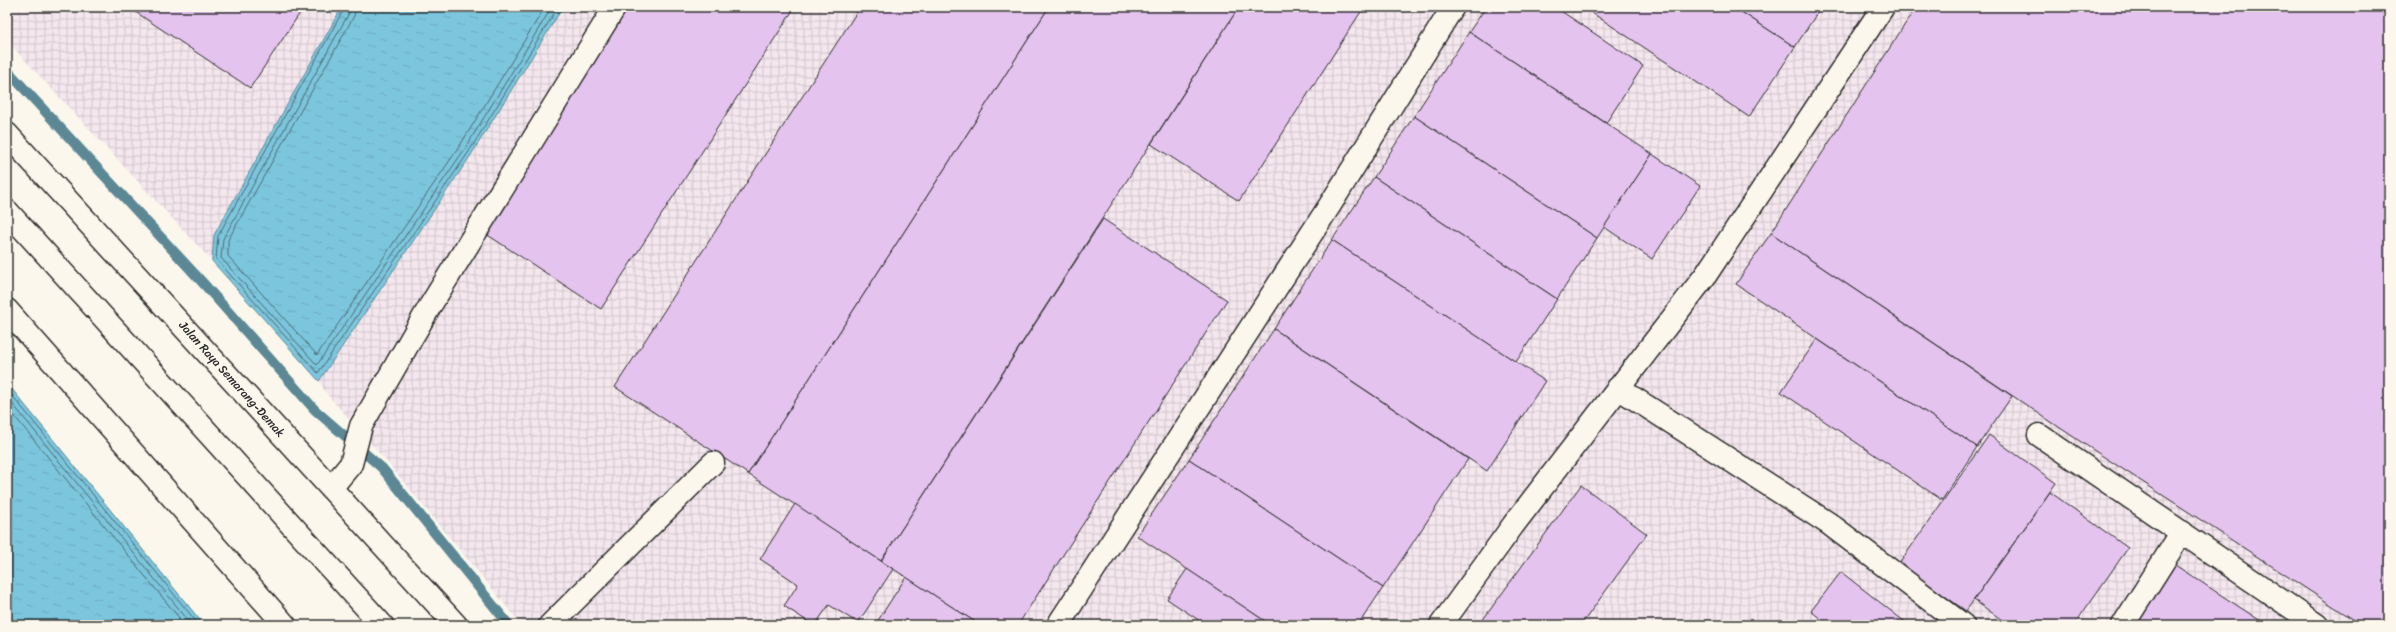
<svg xmlns="http://www.w3.org/2000/svg" width="2396" height="632" font-family="Sriracha,sans-serif">
  <style>
    .industrial { fill: url(#industrial-grid) }
    .water { fill: url(#water-ripples); stroke: #5c8896 }
    .lines { fill: none; stroke-linecap: round; stroke-linejoin: round }
    .shore { stroke: #4b6972; stroke-width: 1 }
    .stream { stroke: #5c8896; stroke-width: 10 }
    .building { fill: #e4c3ef; stroke: #2b2b2b }
    .minor-casing { stroke: #2b2b2b; stroke-width: 25 }
    .highway-casing { stroke: #2b2b2b; stroke-width: 25 }
    .minor { stroke: #fbf7ec; stroke-width: 22 }
    .highway { stroke: #fbf7ec; stroke-width: 22 }
    .labels { text-anchor: middle; dominant-baseline: central; stroke-width: 4; stroke-linejoin: round; paint-order: stroke }
    .street-label { font-size: 12px; fill: #2b2b2b; stroke: #fbf7ec }
  </style>
  <defs>
    <pattern id="industrial-grid" width="8" height="8" patternUnits="userSpaceOnUse"><rect width="8" height="8" fill="#f4e7ed"/><path d="M0 4h8M4 0v8" fill="none" stroke="#d1c6cb"/></pattern>
    <pattern id="water-ripples" width="26" height="14" patternUnits="userSpaceOnUse"><rect width="26" height="14" fill="#7cc6dd"/><path d="M2 4q2-2 4 0t4 0M15 11q2-2 4 0t4 0" fill="none" stroke="#6baabe"/></pattern>
  </defs>
  <rect width="100%" height="100%" fill="#fbf7ec"/>
  <filter id="ink" filterUnits="userSpaceOnUse"><feTurbulence type="fractalNoise" baseFrequency=".025" numOctaves="2"/><feDisplacementMap in="SourceGraphic" scale="8" xChannelSelector="R" yChannelSelector="G"/><feConvolveMatrix kernelMatrix="1 2 1 2 8 2 1 2 1" color-interpolation-filters="sRGB"/></filter>
  <g filter="url(#ink)">
    <!-- industrial -->
    <g class="industrial">
      <path d="M7,7H342L214,235L212,261L7,41Z"/>
      <path d="M563,7H2389V625H522L388,463L326,393L319,381L471,155Z"/>
    </g>
    <!-- water -->
    <g class="water">
      <path d="M342,7H563L471,155L319,381L212,261L214,235Z"/>
      <path d="M7,383L204,625H7Z"/>
    </g>
    <g class="lines">
      <!-- shore -->
      <g class="shore">
        <path d="M345,7L218,236L216,259L318,373L468,153L558,7"/>
        <path d="M350,7L349,13L223,239L221,258L317,365L464,150L552,7"/>
        <path d="M356,7L354,16L228,240V256L317,355L459,147L545,7"/>
        <path d="M7,389L199,625"/>
        <path d="M7,397L192,625"/>
        <path d="M7,407L185,625"/>
      </g>
      <!-- stream -->
      <path class="stream" d="M7,70L203,283L315,410L382,468L509,625"/>
    </g>
    <!-- building -->
    <g class="building">
      <path d="M128,7H304L250,88Z"/>
      <path d="M627,7H795L601,309L483,232Z"/>
      <path d="M860,7H1049L748,474L615,387Z"/>
      <path d="M1049,7H1239L881,561L748,474Z"/>
      <path d="M1239,7H1364L1239,201L1151,144Z"/>
      <path d="M1486,7H1555L1643,66L1606,123L1469,32Z"/>
      <path d="M1583,7H1734L1795,47L1749,117Z"/>
      <path d="M1734,7H1821L1795,47Z"/>
      <path d="M1916,7H2389V625H2362L2078,440L1771,233Z"/>
      <path d="M1469,32L1652,154L1597,238L1414,116Z"/>
      <path d="M1414,116L1597,238L1557,299L1374,177Z"/>
      <path d="M1652,154L1700,186L1652,259L1604,227Z"/>
      <path d="M1374,177L1557,299L1516,362L1332,240Z"/>
      <path d="M1103,219L1227,300L1018,625H980L881,561Z"/>
      <path d="M1771,233L2012,396L1977,447L1736,284Z"/>
      <path d="M1332,240L1545,381L1487,471L1274,329Z"/>
      <path d="M1274,329L1468,459L1383,588L1189,459Z"/>
      <path d="M1817,339L1977,447L1942,500L1781,392Z"/>
      <path d="M1989,435L2056,483L1966,611L1899,564Z"/>
      <path d="M1189,459L1383,588L1358,625H1271L1137,536Z"/>
      <path d="M1581,485L1647,534L1581,625H1479Z"/>
      <path d="M2050,492L2128,548L2074,625H2009L1974,600Z"/>
      <path d="M795,504L893,569L858,623L829,605L815,625H813L784,606L798,584L760,559Z"/>
      <path d="M2175,565L2267,625H2137Z"/>
      <path d="M1187,569L1271,625H1206L1167,599Z"/>
      <path d="M1841,572L1909,625H1828L1811,611Z"/>
      <path d="M906,577L980,625H875Z"/>
    </g>
    <g class="lines">
      <!-- minor casing -->
      <g class="minor-casing">
        <g id="minor">
          <path d="M7,310L285,625"/>
          <path d="M1618,388L1828,523L1963,625"/>
          <path d="M2039,435L2317,625"/>
          <path d="M331,488L351,464L361,426L430,306L615,7"/>
          <path d="M550,625L713,463"/>
          <path d="M1058,625L1330,205L1453,7"/>
          <path d="M1441,625L1514,524L1705,276L1883,7"/>
          <path d="M2123,625L2182,532"/>
        </g>
      </g>
      <!-- highway casing -->
      <g class="highway-casing">
        <g id="highway">
          <path d="M7,134L456,625"/>
          <path d="M7,211L382,625"/>
        </g>
      </g>
      <!-- minor -->
      <use href="#minor" class="minor"/>
      <!-- highway -->
      <use href="#highway" class="highway"/>
    </g>
  </g>
  <g class="labels">
    <!-- street labels -->
    <g class="street-label">
      <text transform="translate(232 379) rotate(48)">Jalan Raya Semarang-Demak</text>
    </g>
  </g>
  <!-- margin -->
  <rect width="2396" height="632" fill="none" stroke="#fbf7ec" stroke-width="24"/>
  <rect x="12" y="12" width="2372" height="608" fill="none" stroke="#2b2b2b" stroke-width="1.5" filter="url(#ink)"/>
</svg>
